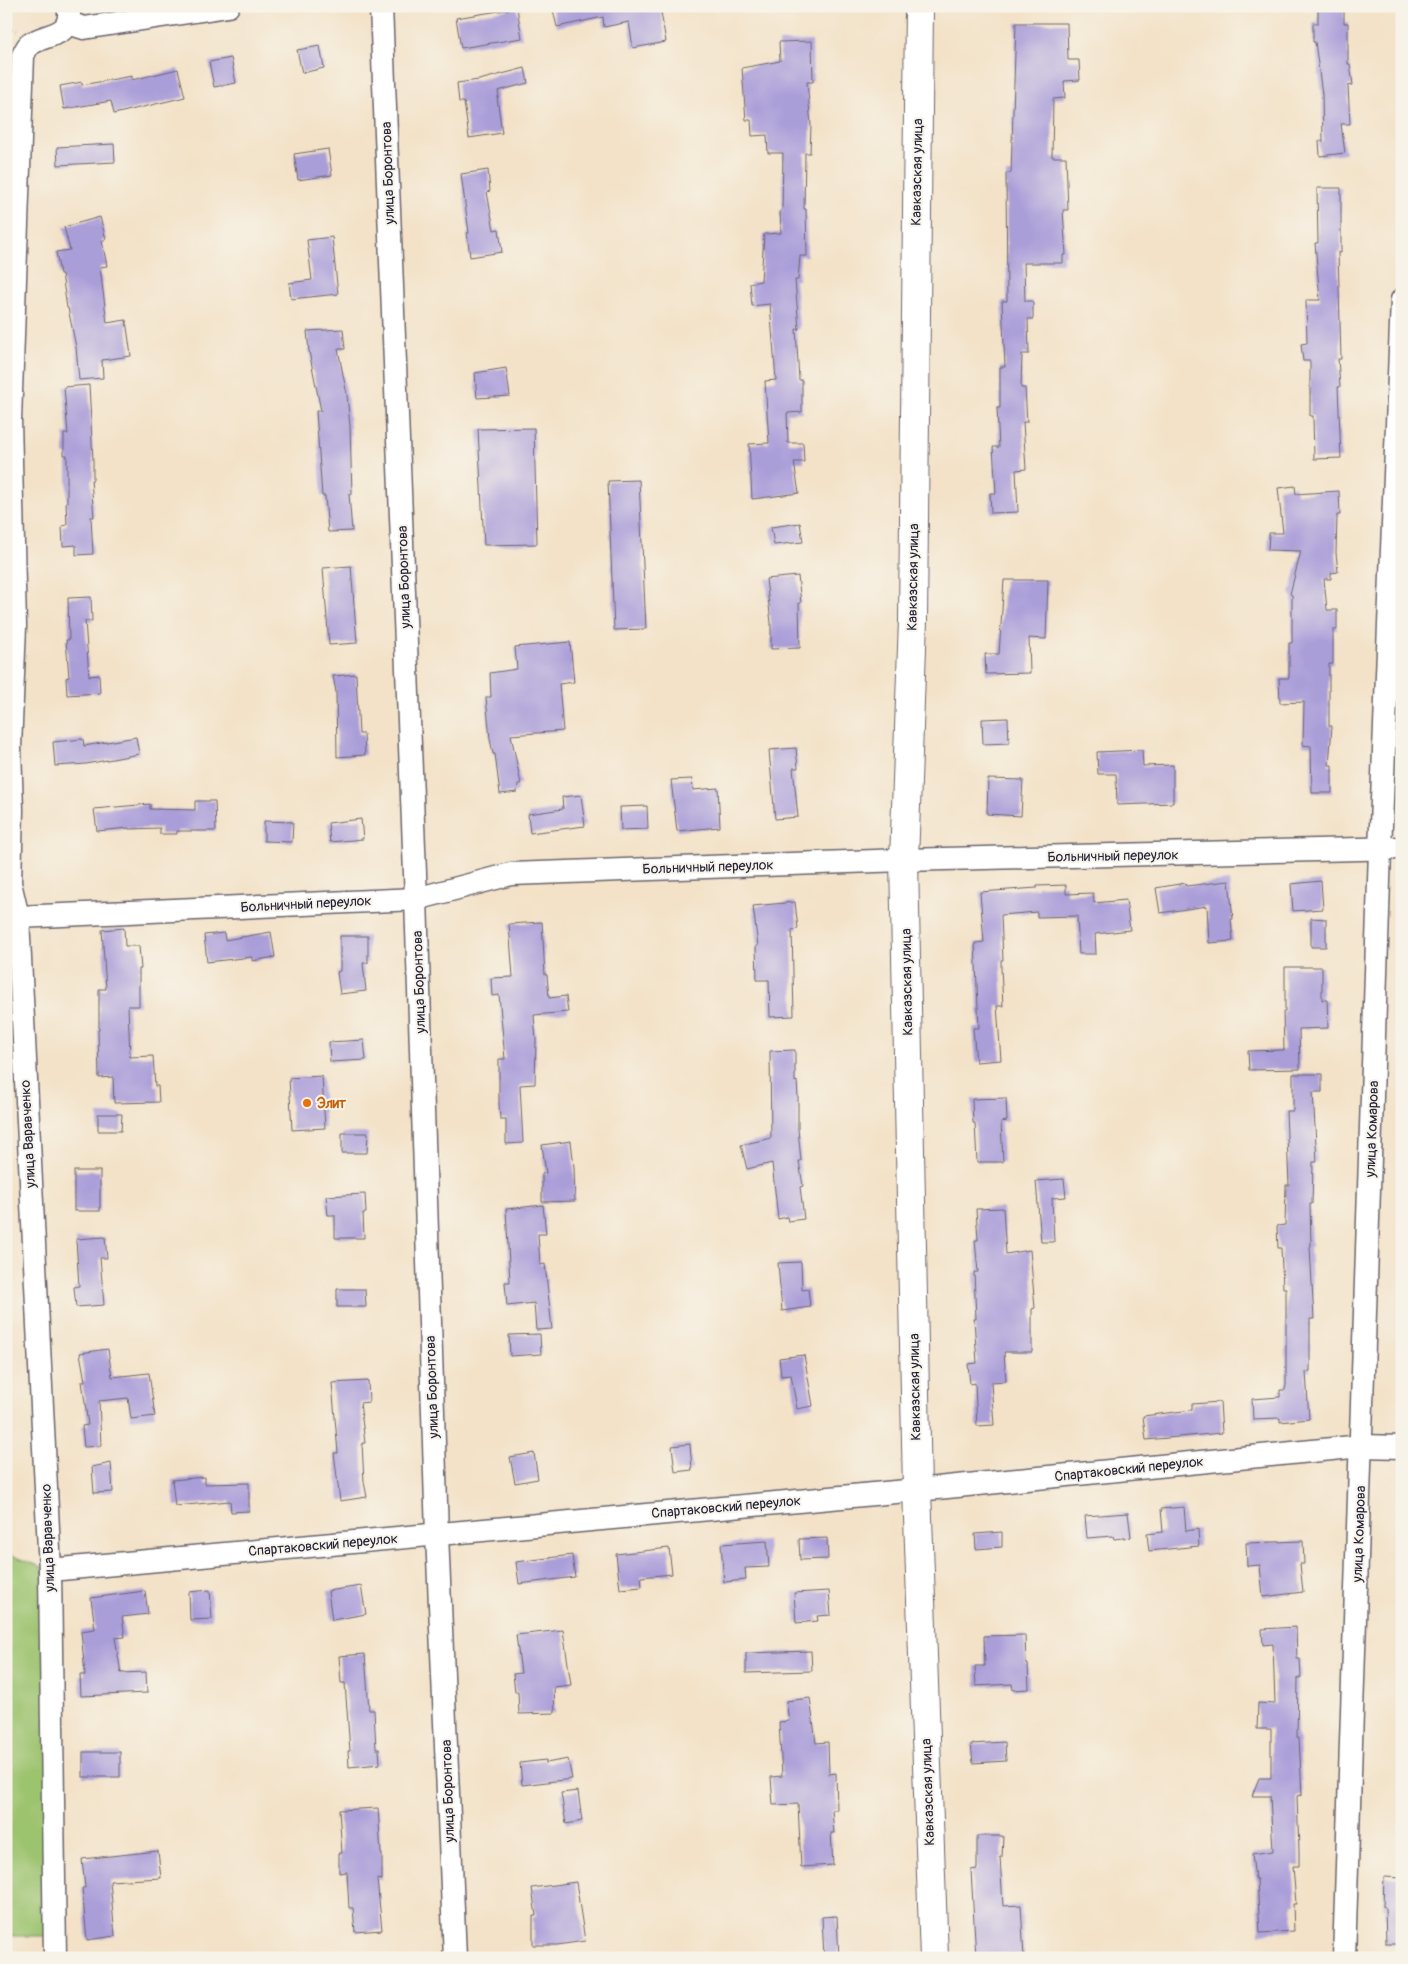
<svg xmlns="http://www.w3.org/2000/svg" width="1408" height="1964" font-family="Pangolin,sans-serif">
  <style>
    .green { fill: #9cc36e; stroke: #5f7254 }
    .building { fill: #aa9ed9 }
    .lines { fill: none; stroke-linecap: round; stroke-linejoin: round }
    .street-casing { stroke: #6b656c; stroke-width: 25 }
    .secondary-casing { stroke: #6b656c; stroke-width: 30 }
    .path { stroke: #6b656c; stroke-width: 3; stroke-dasharray: 1 4; stroke-linecap: butt }
    .street { stroke: #fff; stroke-width: 22 }
    .secondary { stroke: #fff; stroke-width: 28 }
    .food-dot { fill: #e8710a; stroke: #f7f3e8; stroke-width: 2 }
    .labels { text-anchor: middle; dominant-baseline: central; stroke-width: 4; stroke-linejoin: round; paint-order: stroke }
    .street-label { font-size: 14px; fill: #22223b; stroke: #f7f3e8 }
    .food-label { font-size: 14px; font-weight: bold; fill: #c56008; stroke: #f7f3e8; text-anchor: start }
  </style>
  <rect width="100%" height="100%" fill="#f7f3e8"/>
  <filter id="ink" filterUnits="userSpaceOnUse"><feTurbulence type="fractalNoise" baseFrequency=".02" numOctaves="2"/><feDisplacementMap in="SourceGraphic" scale="10" xChannelSelector="R" yChannelSelector="G"/><feConvolveMatrix kernelMatrix="1 2 1 2 8 2 1 2 1" color-interpolation-filters="sRGB"/></filter>
  <filter id="wash" filterUnits="userSpaceOnUse"><feTurbulence type="fractalNoise" baseFrequency=".0096" numOctaves="4" result="noise"/><feDisplacementMap in="SourceGraphic" scale="20" xChannelSelector="R" yChannelSelector="G"/><feGaussianBlur stdDeviation="1.12" result="paint"/><feColorMatrix in="noise" values="0 0 0 0 0 0 0 0 0 0 0 0 0 0 0 0 0 1.4 0 .05"/><feComposite in="paint" operator="in"/></filter>
  <g filter="url(#wash)">
    <rect width="100%" height="100%" fill="#f3e2c8"/>
    <!-- green -->
    <path class="green" d="M6,1553L50,1570L55,1936H6Z"/>
    <g id="blocks">
      <!-- building -->
      <g class="building">
        <path d="M552,6H660L666,42L633,48L629,22L604,27L603,17L557,27Z"/>
        <path d="M1318,6H1344V23H1348V64H1350L1353,85L1348,86L1350,124H1341L1345,153L1320,156L1319,141H1323L1322,94L1315,42H1313V23H1318Z"/>
        <path d="M517,8L522,38L461,48L456,18Z"/>
        <path d="M1016,23H1067L1068,60H1079L1080,80L1064,81L1065,98L1053,99L1052,157H1066L1068,210H1063L1066,255H1063V263H1024L1025,301H1033V319H1028L1029,354H1022L1021,388H1025L1027,422H1023L1026,469L1016,470L1018,512L991,513L990,493H996L993,447H999L997,408H1000V367H1005L1002,301H1007L1006,173H1011Z"/>
        <path d="M812,41L813,82H807L811,125L810,153H805L804,209H806L807,256H800L798,280H795L799,329H796L799,380H802V412L787,413L788,443H803L804,462H794L799,493L752,499L749,444L769,443L765,381L776,380L770,304L752,306L750,283L761,281L764,234L781,233L780,211L782,210L783,153H768L767,135L752,136L751,120H746L742,68L780,61L779,42Z"/>
        <path d="M320,46L324,68L302,73L297,50Z"/>
        <path d="M231,58L236,83L214,87L209,62Z"/>
        <path d="M525,68L528,83L498,91L499,97H497L502,133L469,138L464,102H459L457,83L479,80Z"/>
        <path d="M178,69L185,97L114,114L111,101L64,109L60,86L82,82V85L132,76V80Z"/>
        <path d="M114,144L115,162L58,165L57,147Z"/>
        <path d="M328,149L332,175L298,180L294,154Z"/>
        <path d="M488,170L490,191L487,192L494,230L499,229L502,252L470,257L467,233H469L461,174Z"/>
        <path d="M1317,188H1341V253L1338,252L1341,359H1338L1340,387H1338L1341,458L1314,459L1313,416H1310V361H1303L1301,344L1307,343L1306,300H1320L1315,243H1318Z"/>
        <path d="M100,217L106,239L102,241L107,266L100,267L107,323L126,320L131,356L102,360L103,378L79,380L76,347L68,308H67L62,274H60L56,252L70,250L64,227Z"/>
        <path d="M332,237L338,294L291,299L289,283L312,280L307,240Z"/>
        <path d="M343,329L345,349H338L347,395L350,426L352,494H349L352,531L328,532L325,496H322L316,411H321L309,351L307,331Z"/>
        <path d="M506,368L510,396L477,398L475,373Z"/>
        <path d="M89,385L93,460V480H91L94,517H91L93,554L76,555V545L63,546L62,526L67,525L66,502H67V455H64V434H68L64,387Z"/>
        <path d="M534,428L537,544L484,545L478,429Z"/>
        <path d="M639,480L646,629L614,630L608,481Z"/>
        <path d="M1295,486L1296,494L1339,491L1340,515H1337L1336,553L1338,572L1331,573V579H1324L1327,610H1337V630H1333V664H1329V726H1332L1329,765H1332V793H1312L1311,746L1303,745L1304,702L1280,703L1279,678H1289V643H1292V595L1290,594L1301,551L1268,550L1269,533H1283L1278,488Z"/>
        <path d="M800,523L803,542L774,545L771,527Z"/>
        <path d="M351,566L357,643L329,645L323,568Z"/>
        <path d="M798,576L801,603H799L800,648L771,649V623L766,579Z"/>
        <path d="M1004,580H1048L1046,639L1029,638L1030,673L986,674L985,654H999Z"/>
        <path d="M91,597L92,621H85L89,676L99,675L100,693L67,695L66,678L69,677L66,640H69L68,598Z"/>
        <path d="M570,642L574,682L559,684L563,731L511,735L521,784H518L517,792L500,794L495,754H493L490,739L486,697H491L490,673L517,669L515,647Z"/>
        <path d="M356,674L359,734H364L365,755L337,757L336,692L333,676Z"/>
        <path d="M1008,718L1009,743L983,744L982,719Z"/>
        <path d="M136,737L139,754L86,764L55,766L53,742L83,739L84,746Z"/>
        <path d="M796,748L798,768H793L798,817L775,819L769,750Z"/>
        <path d="M1142,750L1143,766L1173,765V803L1117,805L1116,774H1098L1097,752Z"/>
        <path d="M692,779L693,790L718,788L720,827L677,831L671,780Z"/>
        <path d="M988,779L1023,780L1021,816L987,814Z"/>
        <path d="M581,795L585,826L530,833L528,814L563,809L562,797Z"/>
        <path d="M195,801H215L216,831H177V834H160V828L129,829V828L97,831L94,809L150,804V809L195,810Z"/>
        <path d="M647,806L648,829L621,830L620,807Z"/>
        <path d="M361,819L363,839L330,842L328,823Z"/>
        <path d="M264,821L293,822L292,842L264,841Z"/>
        <path d="M1229,881L1233,919H1231L1233,941L1209,943L1207,906L1160,913L1156,888L1185,883L1186,886Z"/>
        <path d="M1321,881L1323,909L1293,911L1291,884Z"/>
        <path d="M1066,885V894L1093,893L1094,903L1126,900L1130,930L1095,934L1096,954H1079L1077,916L1037,917V912L1001,915L1003,960H1001V968L1003,1006H997L1001,1060L976,1062L973,1028H979L975,943L984,942L980,892L1037,888V886Z"/>
        <path d="M795,902L798,929L792,930L794,1016L770,1017L769,980H757L756,946H758L753,906Z"/>
        <path d="M1311,918L1326,919V947H1311Z"/>
        <path d="M542,922L545,975H547L549,998L566,996L568,1012L534,1015L536,1040L535,1084L520,1085L523,1143L506,1144V1119H500L499,1103V1059H505L499,995L492,996L491,978L513,977L509,924Z"/>
        <path d="M124,928L125,946H139L141,969H139V1006H128L130,1057L153,1056L155,1086H158L159,1102L114,1103L113,1077L99,1078L98,1030H99V989H106L102,930Z"/>
        <path d="M271,932L275,957L252,961V957L207,962L204,935L224,933L225,940Z"/>
        <path d="M340,936H368V963H363L366,991L340,994L337,972L340,971Z"/>
        <path d="M1285,967H1322V1000H1327L1328,1028L1299,1029L1300,1069L1249,1070L1248,1051L1284,1050L1283,1011H1285Z"/>
        <path d="M364,1040L366,1060L330,1062L329,1042Z"/>
        <path d="M795,1050V1082L797,1081L798,1097V1129L801,1161H799L803,1186L800,1187L804,1219L788,1221L787,1217L778,1219L772,1163L747,1169L741,1145L771,1138L770,1051Z"/>
        <path d="M1293,1074H1322V1092H1313L1317,1162H1313L1312,1204H1310L1311,1246L1310,1247L1314,1319H1310V1371L1306,1372L1309,1419L1280,1422V1418L1253,1419L1252,1399L1280,1397V1390H1285L1286,1385V1288H1283L1281,1248H1278L1277,1226L1285,1225L1286,1185H1289L1286,1111H1293Z"/>
        <path d="M322,1076L325,1128L292,1130L289,1078Z"/>
        <path d="M1006,1098L1007,1121L1001,1122L1003,1162H977L975,1123H973L972,1099Z"/>
        <path d="M98,1114H122L121,1131H98Z"/>
        <path d="M342,1133H368L367,1153H342Z"/>
        <path d="M571,1141L574,1167L575,1201L542,1202V1174L546,1173L542,1145Z"/>
        <rect x="74" y="1171" width="26" height="40"/>
        <path d="M1064,1179L1066,1197L1052,1198L1054,1242H1041L1036,1181Z"/>
        <path d="M365,1194L366,1213H363L364,1238H335V1215H328L326,1196Z"/>
        <path d="M543,1205L546,1234H538L540,1265L545,1264L552,1329L536,1330L534,1303L507,1306L505,1282H510L506,1209Z"/>
        <path d="M1003,1208L1006,1254L1030,1250L1035,1308L1032,1309V1352H1004L1006,1381L991,1382L994,1425L977,1426L975,1383L970,1384L968,1364L977,1363L974,1319H976L974,1272H978L975,1240H978L976,1209Z"/>
        <path d="M105,1237L107,1258H100L104,1305L76,1307L74,1287L79,1286L76,1239Z"/>
        <path d="M801,1262L802,1290L808,1289L810,1307L782,1311L778,1263Z"/>
        <path d="M337,1289H365L366,1307H337Z"/>
        <path d="M540,1334L541,1354L510,1356L509,1335Z"/>
        <path d="M108,1349L112,1377L149,1373L155,1416L131,1419L128,1398L99,1401L101,1446L84,1447L82,1426L88,1425L82,1381H85L80,1353Z"/>
        <path d="M804,1355L813,1406L797,1409L791,1375L781,1376L779,1358Z"/>
        <path d="M368,1381L369,1402L360,1403L365,1443H362L364,1482L367,1497L340,1501L334,1453H338L332,1383Z"/>
        <path d="M1220,1402L1222,1433L1146,1440L1143,1416L1192,1410V1404Z"/>
        <path d="M690,1444L692,1470L675,1472L672,1446Z"/>
        <path d="M534,1453L538,1479L515,1483L510,1457Z"/>
        <path d="M111,1463L113,1492L94,1493L92,1467Z"/>
        <path d="M205,1477V1484L249,1483V1511L231,1512L230,1501L175,1506L172,1480Z"/>
        <path d="M1184,1507L1186,1531L1198,1529L1199,1546L1149,1551L1147,1534L1163,1532L1161,1509Z"/>
        <path d="M1128,1513L1131,1537L1114,1539L1113,1536L1087,1538L1085,1516Z"/>
        <path d="M1002,1532V1547L976,1549L975,1534Z"/>
        <path d="M827,1538L828,1559L800,1560L799,1539Z"/>
        <path d="M767,1541L769,1567L745,1568L746,1580L724,1582L721,1544Z"/>
        <path d="M1303,1541L1304,1564H1300L1303,1592L1263,1597L1260,1565L1247,1566L1246,1543Z"/>
        <path d="M669,1548L672,1574L641,1577L642,1587L620,1589L616,1554Z"/>
        <path d="M572,1555L575,1577L519,1584L516,1562Z"/>
        <path d="M361,1586L366,1614L332,1620L328,1591Z"/>
        <path d="M210,1590L212,1619L190,1620L189,1592Z"/>
        <path d="M145,1591L148,1614L122,1617L125,1637L115,1638L121,1673L146,1672L147,1693L81,1696L80,1675H85L81,1631L95,1629L91,1598Z"/>
        <path d="M829,1591L831,1615L817,1616L818,1621L796,1623L794,1593Z"/>
        <path d="M1296,1627L1297,1659H1300L1301,1678H1298L1297,1738H1299L1302,1795L1297,1796L1299,1851V1866H1293L1296,1904H1293L1294,1931L1260,1933L1257,1879H1255L1252,1854L1273,1851L1270,1796H1252L1259,1778H1271V1729H1257L1258,1703L1275,1704L1273,1644L1263,1645L1262,1629Z"/>
        <path d="M563,1630L571,1685L554,1687L555,1713L519,1714L518,1692H515L513,1674L521,1673L516,1635Z"/>
        <path d="M1025,1635L1026,1664H1028L1029,1689L1013,1690L1012,1684L976,1686L975,1666H985L984,1636Z"/>
        <path d="M811,1651L812,1671L746,1673V1653Z"/>
        <path d="M365,1654L369,1710H374L376,1749H379L380,1764L349,1767L348,1751H350L345,1683H341L339,1656Z"/>
        <path d="M810,1698L816,1743L828,1742L829,1774L836,1773L837,1810H832L834,1833H831L833,1865L801,1867L798,1804L773,1805L771,1777L782,1776L779,1722L789,1721L786,1701Z"/>
        <path d="M1005,1742L1006,1761L973,1763L971,1744Z"/>
        <rect x="83" y="1752" width="37" height="25"/>
        <path d="M568,1759L572,1779L522,1785L520,1763L546,1760V1763Z"/>
        <path d="M578,1791L582,1821L566,1824L561,1793Z"/>
        <path d="M378,1808L381,1854H382V1880L377,1879L382,1930L355,1932L353,1908H349L347,1872L339,1873V1853H342L339,1810Z"/>
        <path d="M977,1836H1003L1002,1857H1000L1003,1906L1021,1905L1024,1958H976L971,1870L977,1869Z"/>
        <path d="M158,1851L161,1878L110,1881L115,1936L87,1940L82,1888H85L82,1859Z"/>
        <path d="M1384,1877L1402,1878V1944H1386L1385,1907H1383Z"/>
        <path d="M576,1882L585,1941L557,1945H533V1916H536L532,1888Z"/>
        <path d="M837,1916L839,1958H824L822,1917Z"/>
      </g>
    </g>
  </g>
  <g filter="url(#ink)">
    <use href="#blocks" fill-opacity="0" stroke="#6b656c" stroke-width="1"/>
    <g class="lines">
      <!-- street casing -->
      <g class="street-casing">
        <g id="street">
          <path d="M381,6L416,899L437,1534L455,1958"/>
          <path d="M68,23L84,28L228,6"/>
          <path d="M18,917L416,899L511,874L904,860L1402,848"/>
          <path d="M50,1570L917,1490L1362,1446L1402,1447"/>
          <path d="M55,1958L50,1570L18,917L10,883L12,810L10,747L15,626L10,420L23,55C25,52 26,48 29,45C46,32 75,38 68,6"/>
          <path d="M1344,1958L1380,850L1402,300"/>
        </g>
      </g>
      <!-- secondary casing -->
      <g class="secondary-casing">
        <path id="secondary" d="M919,6L913,621L904,860L917,1490L934,1958"/>
      </g>
      <!-- path -->
      <path class="path" d="M6,29L16,31"/>
      <!-- street -->
      <use href="#street" class="street"/>
      <!-- secondary -->
      <use href="#secondary" class="secondary"/>
    </g>
  </g>
  <!-- markers -->
  <circle class="food-dot" cx="307" cy="1103" r="5"/>
  <g class="labels">
    <!-- street labels -->
    <g class="street-label">
      <text transform="translate(917 172) rotate(-89)">Кавказская улица</text>
      <text transform="translate(388 173) rotate(-92)">улица Боронтова</text>
      <text transform="translate(404 577) rotate(-92)">улица Боронтова</text>
      <text transform="translate(913 577) rotate(-89)">Кавказская улица</text>
      <text transform="translate(1113 856) rotate(-1)">Больничный переулок</text>
      <text transform="translate(708 867) rotate(-2)">Больничный переулок</text>
      <text transform="translate(306 904) rotate(-3)">Больничный переулок</text>
      <text transform="translate(419 982) rotate(-92)">улица Боронтова</text>
      <text transform="translate(907 982) rotate(-91)">Кавказская улица</text>
      <text transform="translate(1372 1129) rotate(-88)">улица Комарова</text>
      <text transform="translate(28 1134) rotate(-93)">улица Варавченко</text>
      <text transform="translate(432 1387) rotate(-92)">улица Боронтова</text>
      <text transform="translate(915 1387) rotate(-91)">Кавказская улица</text>
      <text transform="translate(1129 1469) rotate(-6)">Спартаковский переулок</text>
      <text transform="translate(726 1507) rotate(-5)">Спартаковский переулок</text>
      <text transform="translate(1359 1534) rotate(-88)">улица Комарова</text>
      <text transform="translate(48 1538) rotate(-92)">улица Варавченко</text>
      <text transform="translate(323 1545) rotate(-5)">Спартаковский переулок</text>
      <text transform="translate(448 1791) rotate(-92)">улица Боронтова</text>
      <text transform="translate(928 1792) rotate(-92)">Кавказская улица</text>
    </g>
    <!-- food labels -->
    <g class="food-label">
      <text x="317" y="1103">Элит</text>
    </g>
  </g>
  <!-- margin -->
  <rect width="1408" height="1964" fill="none" stroke="#f7f3e8" stroke-width="25"/>
</svg>
